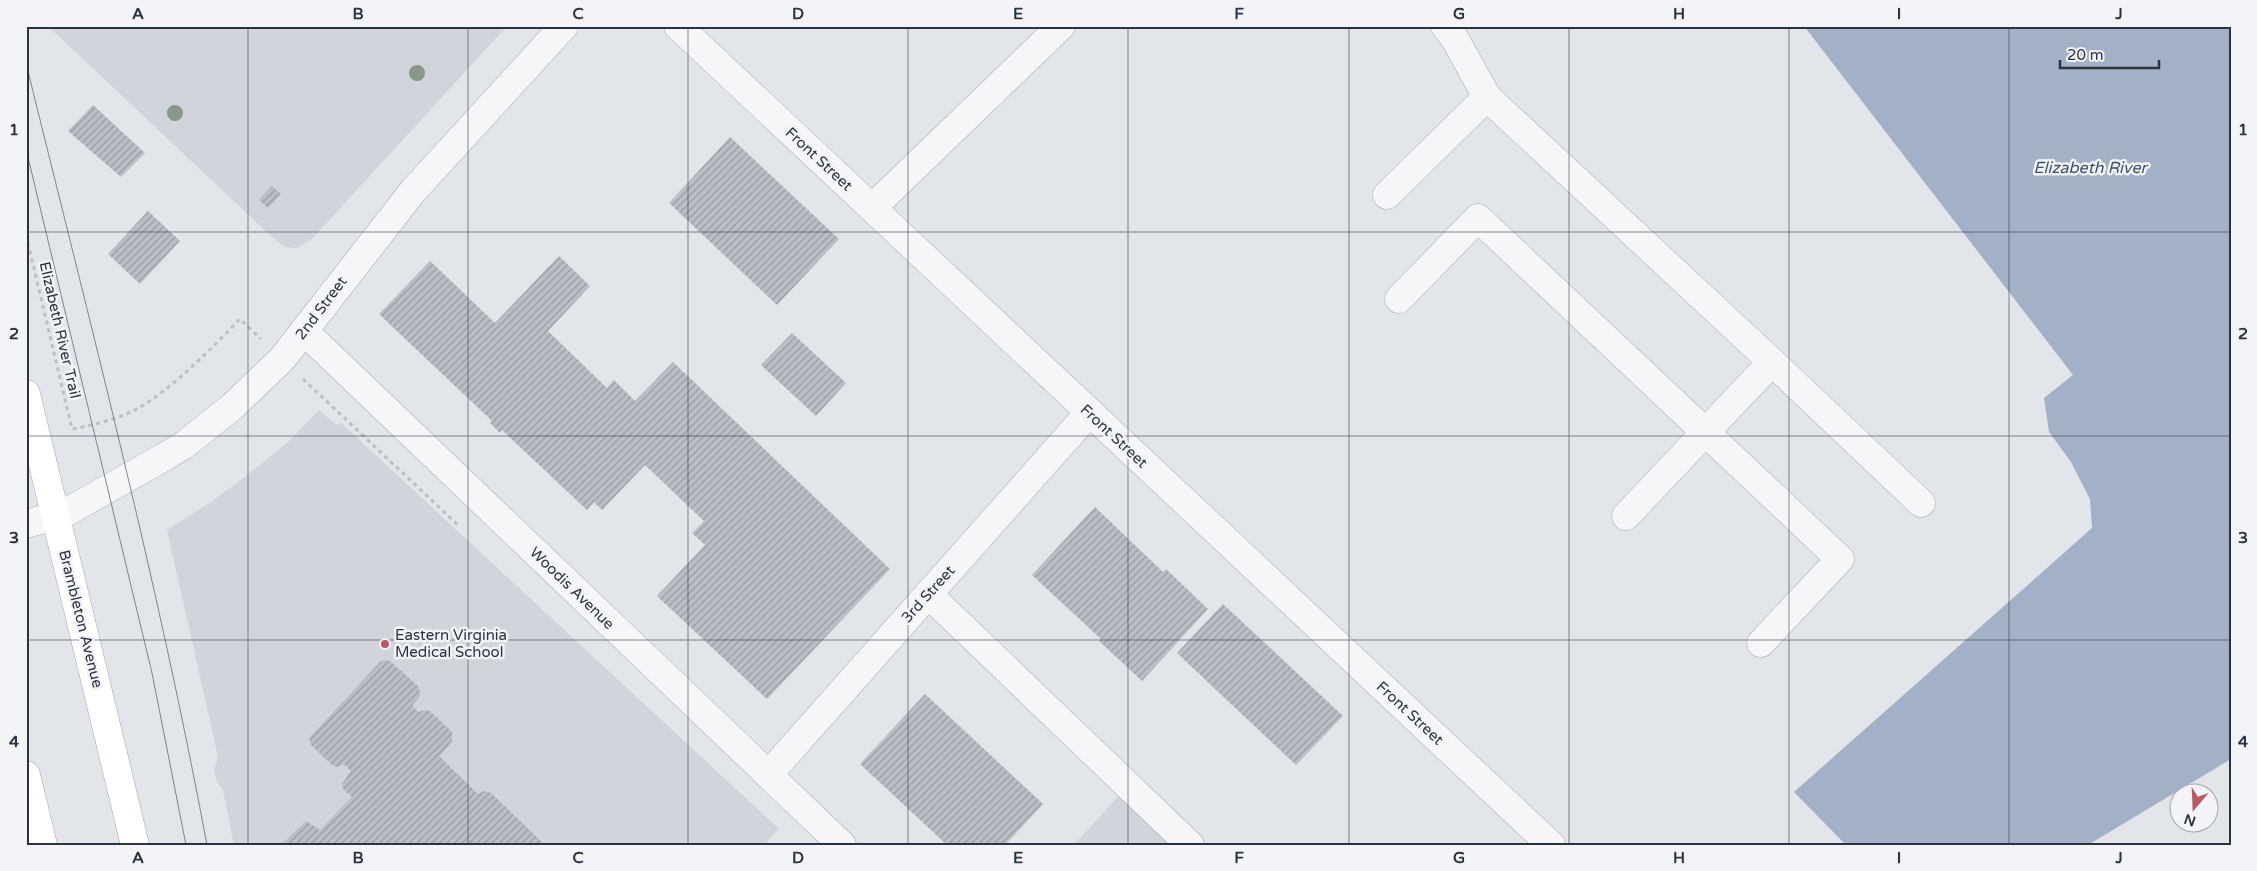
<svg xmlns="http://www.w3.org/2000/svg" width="2257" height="871" font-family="'Varela Round',sans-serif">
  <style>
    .built { fill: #d1d4db }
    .water { fill: #a2b1c5 }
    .building { fill: url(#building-hatch) }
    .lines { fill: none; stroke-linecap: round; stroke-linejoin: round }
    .minor-casing { stroke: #a8acb3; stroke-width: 29 }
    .major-casing { stroke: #a3a9b3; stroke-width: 29 }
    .path { stroke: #bdbfc4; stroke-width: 3; stroke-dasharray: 4 4; stroke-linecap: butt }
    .minor { stroke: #f5f6f8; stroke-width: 28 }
    .major { stroke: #fff; stroke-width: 28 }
    .tram { stroke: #7e8491; stroke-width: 1 }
    .tree { fill: #899889 }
    .grid { fill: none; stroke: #2c323f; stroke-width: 1; stroke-opacity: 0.55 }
    .poi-dot { fill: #bf5661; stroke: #f2f4f7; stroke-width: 2 }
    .labels { text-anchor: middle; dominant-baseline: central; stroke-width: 5; stroke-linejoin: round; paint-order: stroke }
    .street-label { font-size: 15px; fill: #2c323f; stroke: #f2f4f7 }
    .poi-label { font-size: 15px; fill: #2c323f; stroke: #f2f4f7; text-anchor: start }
    .water-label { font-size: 16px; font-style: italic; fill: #3b506e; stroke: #f2f4f7 }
    .neatline { fill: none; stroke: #2c323f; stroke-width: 2 }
    .grid-label { font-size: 16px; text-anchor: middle; font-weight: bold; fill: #2c323f }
  </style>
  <defs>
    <pattern id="building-hatch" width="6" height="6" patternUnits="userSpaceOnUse" patternTransform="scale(1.25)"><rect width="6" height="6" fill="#babec5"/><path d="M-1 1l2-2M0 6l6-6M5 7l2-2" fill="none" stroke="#979ba1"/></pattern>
  </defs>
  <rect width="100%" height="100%" fill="#e2e5e9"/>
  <!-- built -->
  <g class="built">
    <path d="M48,26H507L311,240L296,248L285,247L272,237Z"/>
    <path d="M319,410L337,425L341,423L779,829L764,845H234L223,790L217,782L214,770L218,757L167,530L211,502L246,476L287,443Z"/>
    <path d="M1124,790L1181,845H1074Z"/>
  </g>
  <!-- water -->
  <path class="water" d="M1804,26H2231V759L2088,845H1846L1794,792L2092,528L2090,499L2071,462L2049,432L2044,398L2073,375Z"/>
  <!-- building -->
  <g class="building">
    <path d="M93,105L145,153L121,177L68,131Z"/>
    <path d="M730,137L839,239L777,305L669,203Z"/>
    <path d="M272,186L281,194L268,208L259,200Z"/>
    <path d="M148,211L180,241L140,284L108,254Z"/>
    <path d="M559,256L590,286L548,331L607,388L614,380L635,401L673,362L890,569L767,699L657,596L705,545L692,533L704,521L645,465L602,510L594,502L587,510L502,430L500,433L490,423L492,421L379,314L430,261L495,323Z"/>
    <path d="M792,333L846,383L816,416L761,365Z"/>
    <path d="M1095,507L1163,572L1166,569L1208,609L1142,681L1099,641L1101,639L1032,575Z"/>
    <path d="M1223,604L1343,716L1296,765L1177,653Z"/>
    <path d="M386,660L391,662L419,687L420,696L412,706L419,712L424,710L430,711L452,732V742L439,756L478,794L484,791L491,793L545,845H281L306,821L320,830L352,797L343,789L342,784L351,771L344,764L338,767L332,765L311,745L309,738L381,661Z"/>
    <path d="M925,694L1043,804L1005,845H947L860,764Z"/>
  </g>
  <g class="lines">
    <!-- minor casing -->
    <g class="minor-casing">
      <g id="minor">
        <path d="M678,26L1551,845"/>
        <path d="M1445,26L1455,39L1487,97"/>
        <path d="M1387,195L1487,97L1772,362L1626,516"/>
        <path d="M872,208L1061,26"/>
        <path d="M1399,299L1478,218L1840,559L1761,643"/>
        <path d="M304,331L842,845"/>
        <path d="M1772,362L1921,503"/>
        <path d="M26,524L65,513L164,457L184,445L233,406L282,359L413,191L564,26"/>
        <path d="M928,594L1190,845"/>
        <path d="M768,775L1089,413"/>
      </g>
    </g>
    <!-- major casing -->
    <g class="major-casing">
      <g id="major">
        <path d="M26,394L135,845"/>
        <path d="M26,775L43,845"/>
      </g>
    </g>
    <!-- path -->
    <g class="path">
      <path d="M26,235L72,429C90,426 107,421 124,415C161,401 212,348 240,319L261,339"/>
      <path d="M303,379L459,526"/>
    </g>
    <!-- minor -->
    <use href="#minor" class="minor"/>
    <!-- major -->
    <use href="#major" class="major"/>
    <!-- tram -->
    <g class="tram">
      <path d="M26,63C90,323 158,582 207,845"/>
      <path d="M26,149L152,673L186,845"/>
    </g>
  </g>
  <!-- trees -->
  <g class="tree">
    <circle cx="417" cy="73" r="8"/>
    <circle cx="175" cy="113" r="8"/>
  </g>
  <!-- grid -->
  <path class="grid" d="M248,26V845M468,26V845M688,26V845M908,26V845M1128,26V845M1349,26V845M1569,26V845M1789,26V845M2009,26V845M26,232H2231M26,436H2231M26,640H2231"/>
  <!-- markers -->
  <circle class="poi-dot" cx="385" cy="644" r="5"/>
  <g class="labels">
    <!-- street labels -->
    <g class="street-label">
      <text transform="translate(819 159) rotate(43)">Front Street</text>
      <text transform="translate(321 308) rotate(-53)">2nd Street</text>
      <text transform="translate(60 330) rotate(77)">Elizabeth River Trail</text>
      <text transform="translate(1114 436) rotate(43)">Front Street</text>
      <text transform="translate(572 588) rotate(44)">Woodis Avenue</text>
      <text transform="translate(928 594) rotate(-48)">3rd Street</text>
      <text transform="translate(81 619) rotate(76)">Brambleton Avenue</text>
      <text transform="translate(1410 713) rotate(43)">Front Street</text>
    </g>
    <!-- poi labels -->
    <g class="poi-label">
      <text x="395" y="635">Eastern Virginia<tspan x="395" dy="17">Medical School</tspan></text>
    </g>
    <!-- water labels -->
    <g class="water-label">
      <text x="2090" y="168">Elizabeth River</text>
    </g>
  </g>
  <!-- border -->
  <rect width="2257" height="871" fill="none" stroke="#f2f4f7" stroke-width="55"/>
  <!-- north arrow -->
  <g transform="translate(2194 808) rotate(199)"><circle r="24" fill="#f2f4f7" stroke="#a3a6ad"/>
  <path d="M0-4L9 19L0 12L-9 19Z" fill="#bf5661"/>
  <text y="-8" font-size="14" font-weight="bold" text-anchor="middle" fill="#2c323f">N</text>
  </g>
  <!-- scale -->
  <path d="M2060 60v8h99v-8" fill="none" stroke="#2c323f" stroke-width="2.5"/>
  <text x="2067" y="60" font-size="15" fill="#2c323f" stroke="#f2f4f7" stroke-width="4" paint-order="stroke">20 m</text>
  <rect x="28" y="28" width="2202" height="816" class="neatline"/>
  <g class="grid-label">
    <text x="138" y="19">A</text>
    <text x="358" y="19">B</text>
    <text x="578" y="19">C</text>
    <text x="798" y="19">D</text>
    <text x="1018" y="19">E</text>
    <text x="1239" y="19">F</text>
    <text x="1459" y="19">G</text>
    <text x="1679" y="19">H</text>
    <text x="1899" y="19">I</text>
    <text x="2119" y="19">J</text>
    <text x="14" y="135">1</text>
    <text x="2243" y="135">1</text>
    <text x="14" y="339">2</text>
    <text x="2243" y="339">2</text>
    <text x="14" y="543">3</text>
    <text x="2243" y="543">3</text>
    <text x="14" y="747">4</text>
    <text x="2243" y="747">4</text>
    <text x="138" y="863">A</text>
    <text x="358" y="863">B</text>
    <text x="578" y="863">C</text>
    <text x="798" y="863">D</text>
    <text x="1018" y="863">E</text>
    <text x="1239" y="863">F</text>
    <text x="1459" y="863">G</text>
    <text x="1679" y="863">H</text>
    <text x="1899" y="863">I</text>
    <text x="2119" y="863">J</text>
  </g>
</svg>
